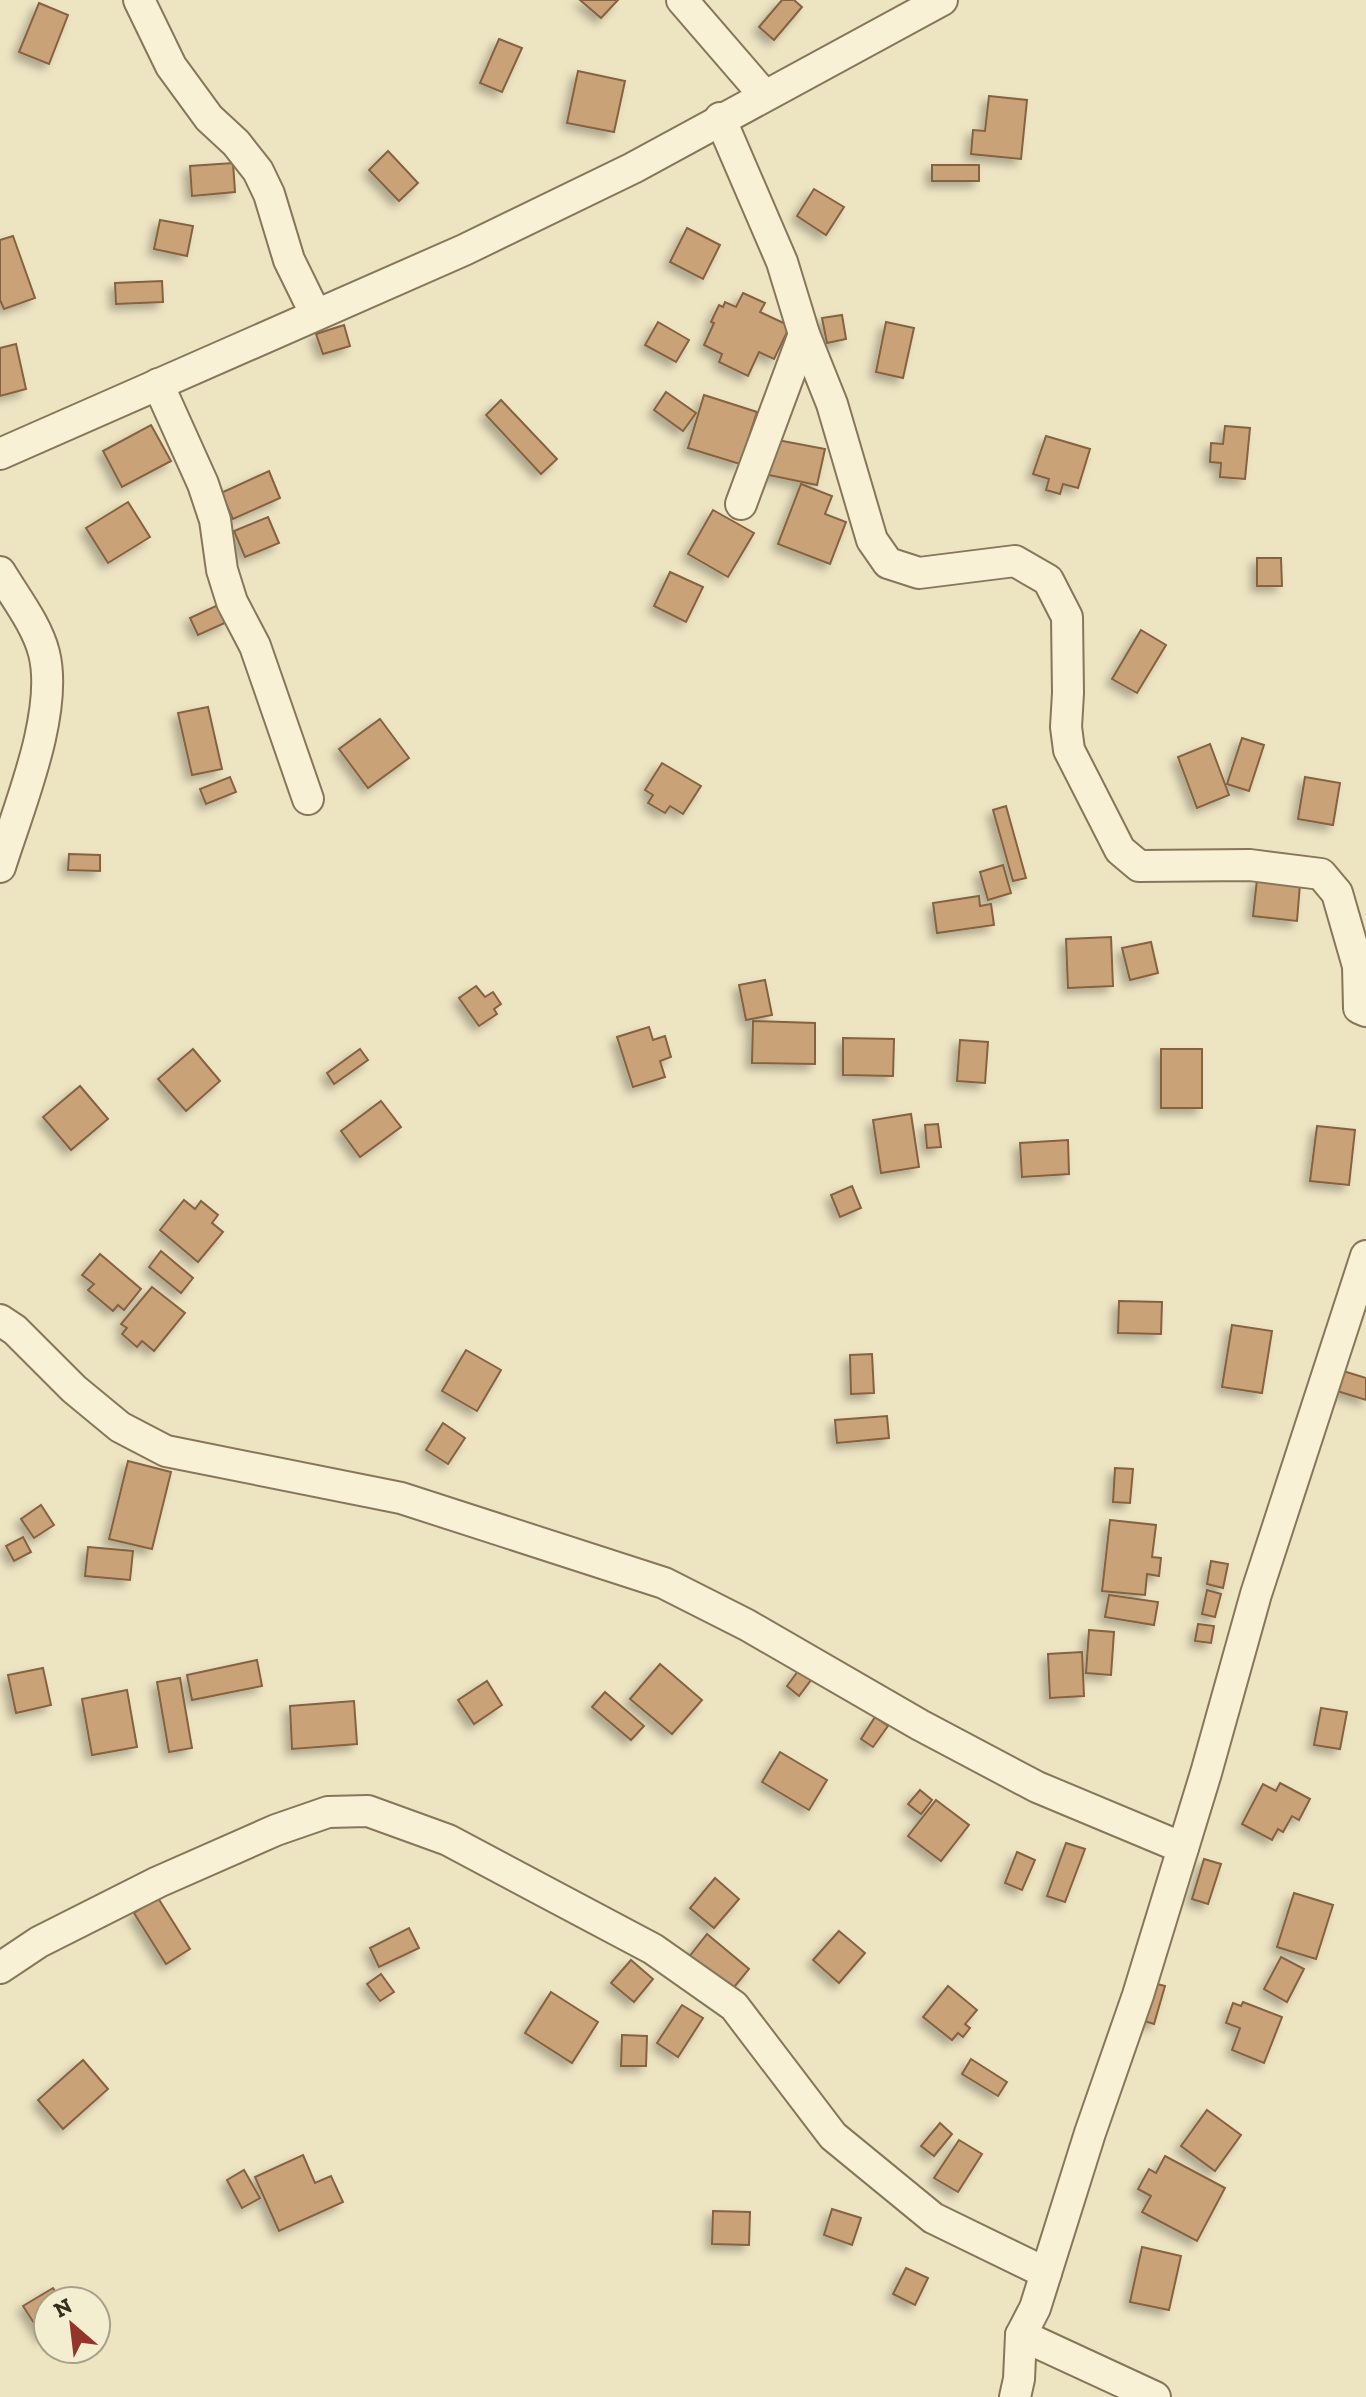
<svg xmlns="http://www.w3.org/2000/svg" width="1366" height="2397" font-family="'Zilla Slab',serif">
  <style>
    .building { fill: #caa278; stroke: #856240; stroke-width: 2; filter: url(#shadow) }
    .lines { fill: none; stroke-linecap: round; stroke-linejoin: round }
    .minor-casing { stroke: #86765a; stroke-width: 34 }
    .minor { stroke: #f8f1d5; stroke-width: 30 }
  </style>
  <defs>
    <filter id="shadow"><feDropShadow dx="-5.5" dy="5.5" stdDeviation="4" flood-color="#0004"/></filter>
  </defs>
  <rect width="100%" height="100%" fill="#ede4c2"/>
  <!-- building -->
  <g class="building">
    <path d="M580,0H618L601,18Z"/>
    <path d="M782,0H794L802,7L774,40L759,27Z"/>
    <path d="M39,3L68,15L49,64L19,52Z"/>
    <path d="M499,39L522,48L502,92L480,83Z"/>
    <path d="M578,71L625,81L614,132L567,123Z"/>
    <path d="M989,96L1027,100L1021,159L971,154L973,130L985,131Z"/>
    <path d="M388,151L418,183L399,201L369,170Z"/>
    <path d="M233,163L235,192L192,196L190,166Z"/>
    <rect x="932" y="165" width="47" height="16"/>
    <path d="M814,189L844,207L826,235L797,216Z"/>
    <path d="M160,220L193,226L187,256L154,249Z"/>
    <path d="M687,228L720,245L703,279L670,262Z"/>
    <path d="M13,236L35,298L4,309L0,300V240Z"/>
    <path d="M162,281L163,302L116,304L115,283Z"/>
    <path d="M743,293L765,303L760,312L790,326L774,359L759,352L748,376L719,362L722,354L704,345L714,323L711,322L719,305L723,307L725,302L736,307Z"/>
    <path d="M842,315L846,339L827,343L822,318Z"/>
    <path d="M658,322L689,340L676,362L645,345Z"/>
    <path d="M886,322L914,328L903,378L876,372Z"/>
    <path d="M344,325L350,346L323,354L316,334Z"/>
    <path d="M16,344L26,389L0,396V348Z"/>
    <path d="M666,392L696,413L683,431L654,410Z"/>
    <path d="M704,395L757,412L740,464L688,448Z"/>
    <path d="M501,400L557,459L541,474L486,415Z"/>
    <path d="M151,425L171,461L122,487L103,451Z"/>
    <path d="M1225,426L1250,428L1245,479L1220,477L1221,463L1210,462L1211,443L1223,444Z"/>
    <path d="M1046,436L1090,449L1078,488L1063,484L1060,494L1046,490L1049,479L1033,474Z"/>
    <path d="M772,439L825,449L817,485L764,474Z"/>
    <path d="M269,471L280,498L233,519L221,493Z"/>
    <path d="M801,484L832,496L825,514L846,522L830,564L778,544Z"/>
    <path d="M128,502L150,537L108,563L86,528Z"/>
    <path d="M713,510L754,533L728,577L688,554Z"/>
    <path d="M268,517L279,543L245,557L234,531Z"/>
    <path d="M1257,558H1281L1282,586H1257Z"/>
    <path d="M670,572L703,587L686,622L654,606Z"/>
    <path d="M218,605L227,622L198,635L190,618Z"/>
    <path d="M1141,630L1166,645L1137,693L1112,679Z"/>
    <path d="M208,707L222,769L192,775L178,713Z"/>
    <path d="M380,719L409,758L368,788L339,749Z"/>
    <path d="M1242,738L1264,745L1249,791L1227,784Z"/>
    <path d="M1210,744L1229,795L1197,808L1178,757Z"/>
    <path d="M662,763L701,786L683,814L670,806L665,813L648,803L653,795L645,790Z"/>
    <path d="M230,777L236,792L206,804L200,789Z"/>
    <path d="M1305,777L1340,783L1333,825L1298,819Z"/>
    <path d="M1006,806L1026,878L1013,881L993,810Z"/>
    <path d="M69,854L100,855V871L68,870Z"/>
    <path d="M1003,865L1011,893L988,900L980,872Z"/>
    <path d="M1257,879L1300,884L1297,921L1253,916Z"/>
    <path d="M979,896L980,906L991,904L994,925L937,933L933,903Z"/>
    <path d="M1111,937L1113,986L1068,988L1066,939Z"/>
    <path d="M1151,942L1158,973L1130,980L1122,948Z"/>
    <path d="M765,980L772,1015L746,1020L739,985Z"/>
    <path d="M476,986L485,997L493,992L501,1004L494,1009L497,1014L479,1026L459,998Z"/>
    <path d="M753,1021L815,1023V1064L752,1063Z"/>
    <path d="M649,1027L653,1040L665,1036L671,1057L660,1061L665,1077L633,1087L617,1037Z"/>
    <path d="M843,1038L894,1039L893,1076L843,1075Z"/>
    <path d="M960,1040L988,1042L985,1083L957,1081Z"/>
    <path d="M193,1049L220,1081L186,1111L158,1079Z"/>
    <path d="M360,1049L368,1060L334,1084L327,1073Z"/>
    <rect x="1161" y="1049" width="41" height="59"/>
    <path d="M80,1086L108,1119L71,1150L43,1117Z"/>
    <path d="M381,1101L401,1127L360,1157L341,1131Z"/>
    <path d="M911,1114L919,1167L881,1173L873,1120Z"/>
    <path d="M938,1124L941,1147L927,1148L925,1125Z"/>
    <path d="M1317,1126L1355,1130L1349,1185L1310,1181Z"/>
    <path d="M1068,1140L1069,1174L1022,1177L1020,1143Z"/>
    <path d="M852,1186L861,1208L840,1217L831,1195Z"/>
    <path d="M184,1200L195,1209L201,1201L218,1215L212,1223L223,1232L198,1262L160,1230Z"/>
    <path d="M161,1251L193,1278L181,1293L149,1267Z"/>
    <path d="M100,1254L141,1289L124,1310L118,1305L113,1311L88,1290L94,1284L82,1275Z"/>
    <path d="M152,1287L185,1313L154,1351L142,1341L137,1347L122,1334L127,1328L121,1324Z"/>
    <path d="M1119,1301L1162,1302L1161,1334L1118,1333Z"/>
    <path d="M1232,1325L1272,1331L1262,1393L1222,1387Z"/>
    <path d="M466,1350L501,1370L477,1411L442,1391Z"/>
    <path d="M872,1354L874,1393L851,1394L850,1355Z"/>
    <path d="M1343,1371L1366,1378V1400L1337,1391Z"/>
    <path d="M887,1416L889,1438L837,1443L835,1420Z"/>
    <path d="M443,1423L465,1438L448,1464L426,1450Z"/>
    <path d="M128,1461L171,1472L152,1549L109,1539Z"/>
    <path d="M1115,1468L1133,1469L1130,1503L1113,1502Z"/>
    <path d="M41,1505L54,1525L34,1538L21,1519Z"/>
    <path d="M1110,1520L1156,1525L1152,1557L1161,1558L1159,1576L1147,1574L1145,1595L1102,1591Z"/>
    <path d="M23,1537L31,1552L14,1561L6,1546Z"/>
    <path d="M88,1547L133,1551L130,1580L85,1576Z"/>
    <path d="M1211,1561L1228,1564L1223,1588L1207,1584Z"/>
    <path d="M1207,1590L1221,1594L1215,1617L1202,1614Z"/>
    <path d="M1109,1595L1158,1602L1154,1625L1105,1617Z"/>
    <path d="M1198,1624L1214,1626L1211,1643L1195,1641Z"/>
    <path d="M1089,1630L1114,1632L1111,1675L1086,1673Z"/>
    <path d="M1082,1652L1084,1696L1050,1698L1048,1654Z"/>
    <path d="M257,1660L262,1686L192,1700L187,1675Z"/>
    <path d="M660,1664L702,1700L672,1734L630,1699Z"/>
    <path d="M801,1667L814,1676L799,1696L787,1686Z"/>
    <path d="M43,1668L51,1705L16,1713L8,1675Z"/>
    <path d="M180,1678L192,1748L169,1752L157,1682Z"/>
    <path d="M487,1681L502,1705L474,1724L458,1700Z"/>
    <path d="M127,1690L137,1747L92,1755L82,1699Z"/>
    <path d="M605,1692L644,1726L631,1740L592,1707Z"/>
    <path d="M354,1701L357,1744L292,1749L290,1706Z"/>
    <path d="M1321,1708L1347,1712L1340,1749L1314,1745Z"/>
    <path d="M875,1717L888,1726L873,1747L861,1739Z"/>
    <path d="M780,1752L827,1780L809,1810L762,1782Z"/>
    <path d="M1280,1783L1310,1799L1299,1820L1292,1816L1283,1832L1278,1829L1272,1840L1242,1824L1263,1784L1276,1791Z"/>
    <path d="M920,1790L932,1800L921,1814L908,1804Z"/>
    <path d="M936,1800L969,1825L941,1861L908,1836Z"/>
    <path d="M1066,1843L1085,1849L1065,1902L1047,1896Z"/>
    <path d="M1017,1852L1035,1860L1022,1890L1005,1883Z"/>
    <path d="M1204,1859L1221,1864L1208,1904L1192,1899Z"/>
    <path d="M715,1878L739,1899L714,1928L690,1908Z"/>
    <path d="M1294,1893L1333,1905L1316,1959L1277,1947Z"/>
    <path d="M158,1898L190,1949L166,1964L134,1913Z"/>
    <path d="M409,1928L419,1948L379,1967L370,1948Z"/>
    <path d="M839,1931L865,1953L839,1983L813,1960Z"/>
    <path d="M707,1934L749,1969L731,1991L689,1957Z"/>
    <path d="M1281,1957L1304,1969L1287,2002L1264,1989Z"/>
    <path d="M631,1960L653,1979L634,2002L611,1983Z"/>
    <path d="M381,1974L394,1992L380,2001L367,1984Z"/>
    <path d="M1149,1982L1165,1986L1154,2024L1138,2019Z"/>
    <path d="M948,1986L977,2010L965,2024L970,2028L963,2037L958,2033L952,2040L923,2017Z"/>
    <path d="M551,1992L598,2022L572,2063L525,2033Z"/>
    <path d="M1243,2002L1282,2017L1264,2063L1232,2050L1240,2028L1226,2023L1233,2003L1241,2006Z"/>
    <path d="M682,2005L703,2018L678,2057L657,2043Z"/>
    <path d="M622,2035L647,2036L646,2066H621Z"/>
    <path d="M971,2059L1007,2082L998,2096L962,2074Z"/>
    <path d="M83,2060L108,2089L63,2129L38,2100Z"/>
    <path d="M1207,2110L1241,2135L1215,2171L1181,2146Z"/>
    <path d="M940,2123L952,2134L934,2156L921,2146Z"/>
    <path d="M959,2140L982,2154L958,2192L934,2178Z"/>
    <path d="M303,2155L315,2183L331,2176L343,2202L279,2231L255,2177Z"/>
    <path d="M1165,2156L1225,2188L1197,2241L1142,2212L1151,2196L1138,2189L1149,2169L1156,2173Z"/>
    <path d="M244,2170L260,2198L242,2208L227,2180Z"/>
    <path d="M832,2209L861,2218L852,2245L824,2235Z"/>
    <path d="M713,2211L750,2212L749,2245L712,2244Z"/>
    <path d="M1142,2247L1181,2256L1169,2310L1130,2302Z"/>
    <path d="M906,2268L928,2278L915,2305L893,2294Z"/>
    <path d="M53,2288L61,2301H48V2334L43,2337L23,2306Z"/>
  </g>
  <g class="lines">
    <!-- minor casing -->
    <g class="minor-casing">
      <g id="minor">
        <path d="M139,0L171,66L209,118L236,143L258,171L269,194L289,260L315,313"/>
        <path d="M682,0L764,95"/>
        <path d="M720,118L782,262L804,334L832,404L872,540L888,563L919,573L1015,561L1048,580L1067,617L1068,693L1066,727L1069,750L1120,850L1139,866L1250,865L1321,874L1337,893L1358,966L1359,1008L1366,1011"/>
        <path d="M158,384L203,484L215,520L222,570L232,602L255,646L308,799"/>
        <path d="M0,454L464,250L633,168L942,0"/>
        <path d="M741,504L804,334"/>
        <path d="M0,572C15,597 37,625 44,653C59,713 18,809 0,867"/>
        <path d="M0,1320L15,1330L74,1389L120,1427L166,1451L401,1498L664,1583L747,1625L920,1725L1037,1787L1183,1848"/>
        <path d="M0,1968L39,1942L158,1882L276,1830L328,1812L368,1811L448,1840L653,1949L734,2006L833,2136L933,2218L1046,2273"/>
        <path d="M1021,2335L1155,2397"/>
        <path d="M1015,2397L1019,2379L1021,2335L1035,2308L1090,2133L1138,1995L1206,1773L1256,1594L1366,1256"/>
      </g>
    </g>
    <!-- minor -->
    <use href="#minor" class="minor"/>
  </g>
  <!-- north arrow -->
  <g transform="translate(72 2325) rotate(332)"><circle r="38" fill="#f4eed1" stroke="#a8a089" stroke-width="2"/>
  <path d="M0-6L14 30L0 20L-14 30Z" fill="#94342b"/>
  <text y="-12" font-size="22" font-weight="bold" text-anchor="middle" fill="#362c1d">N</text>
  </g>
</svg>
